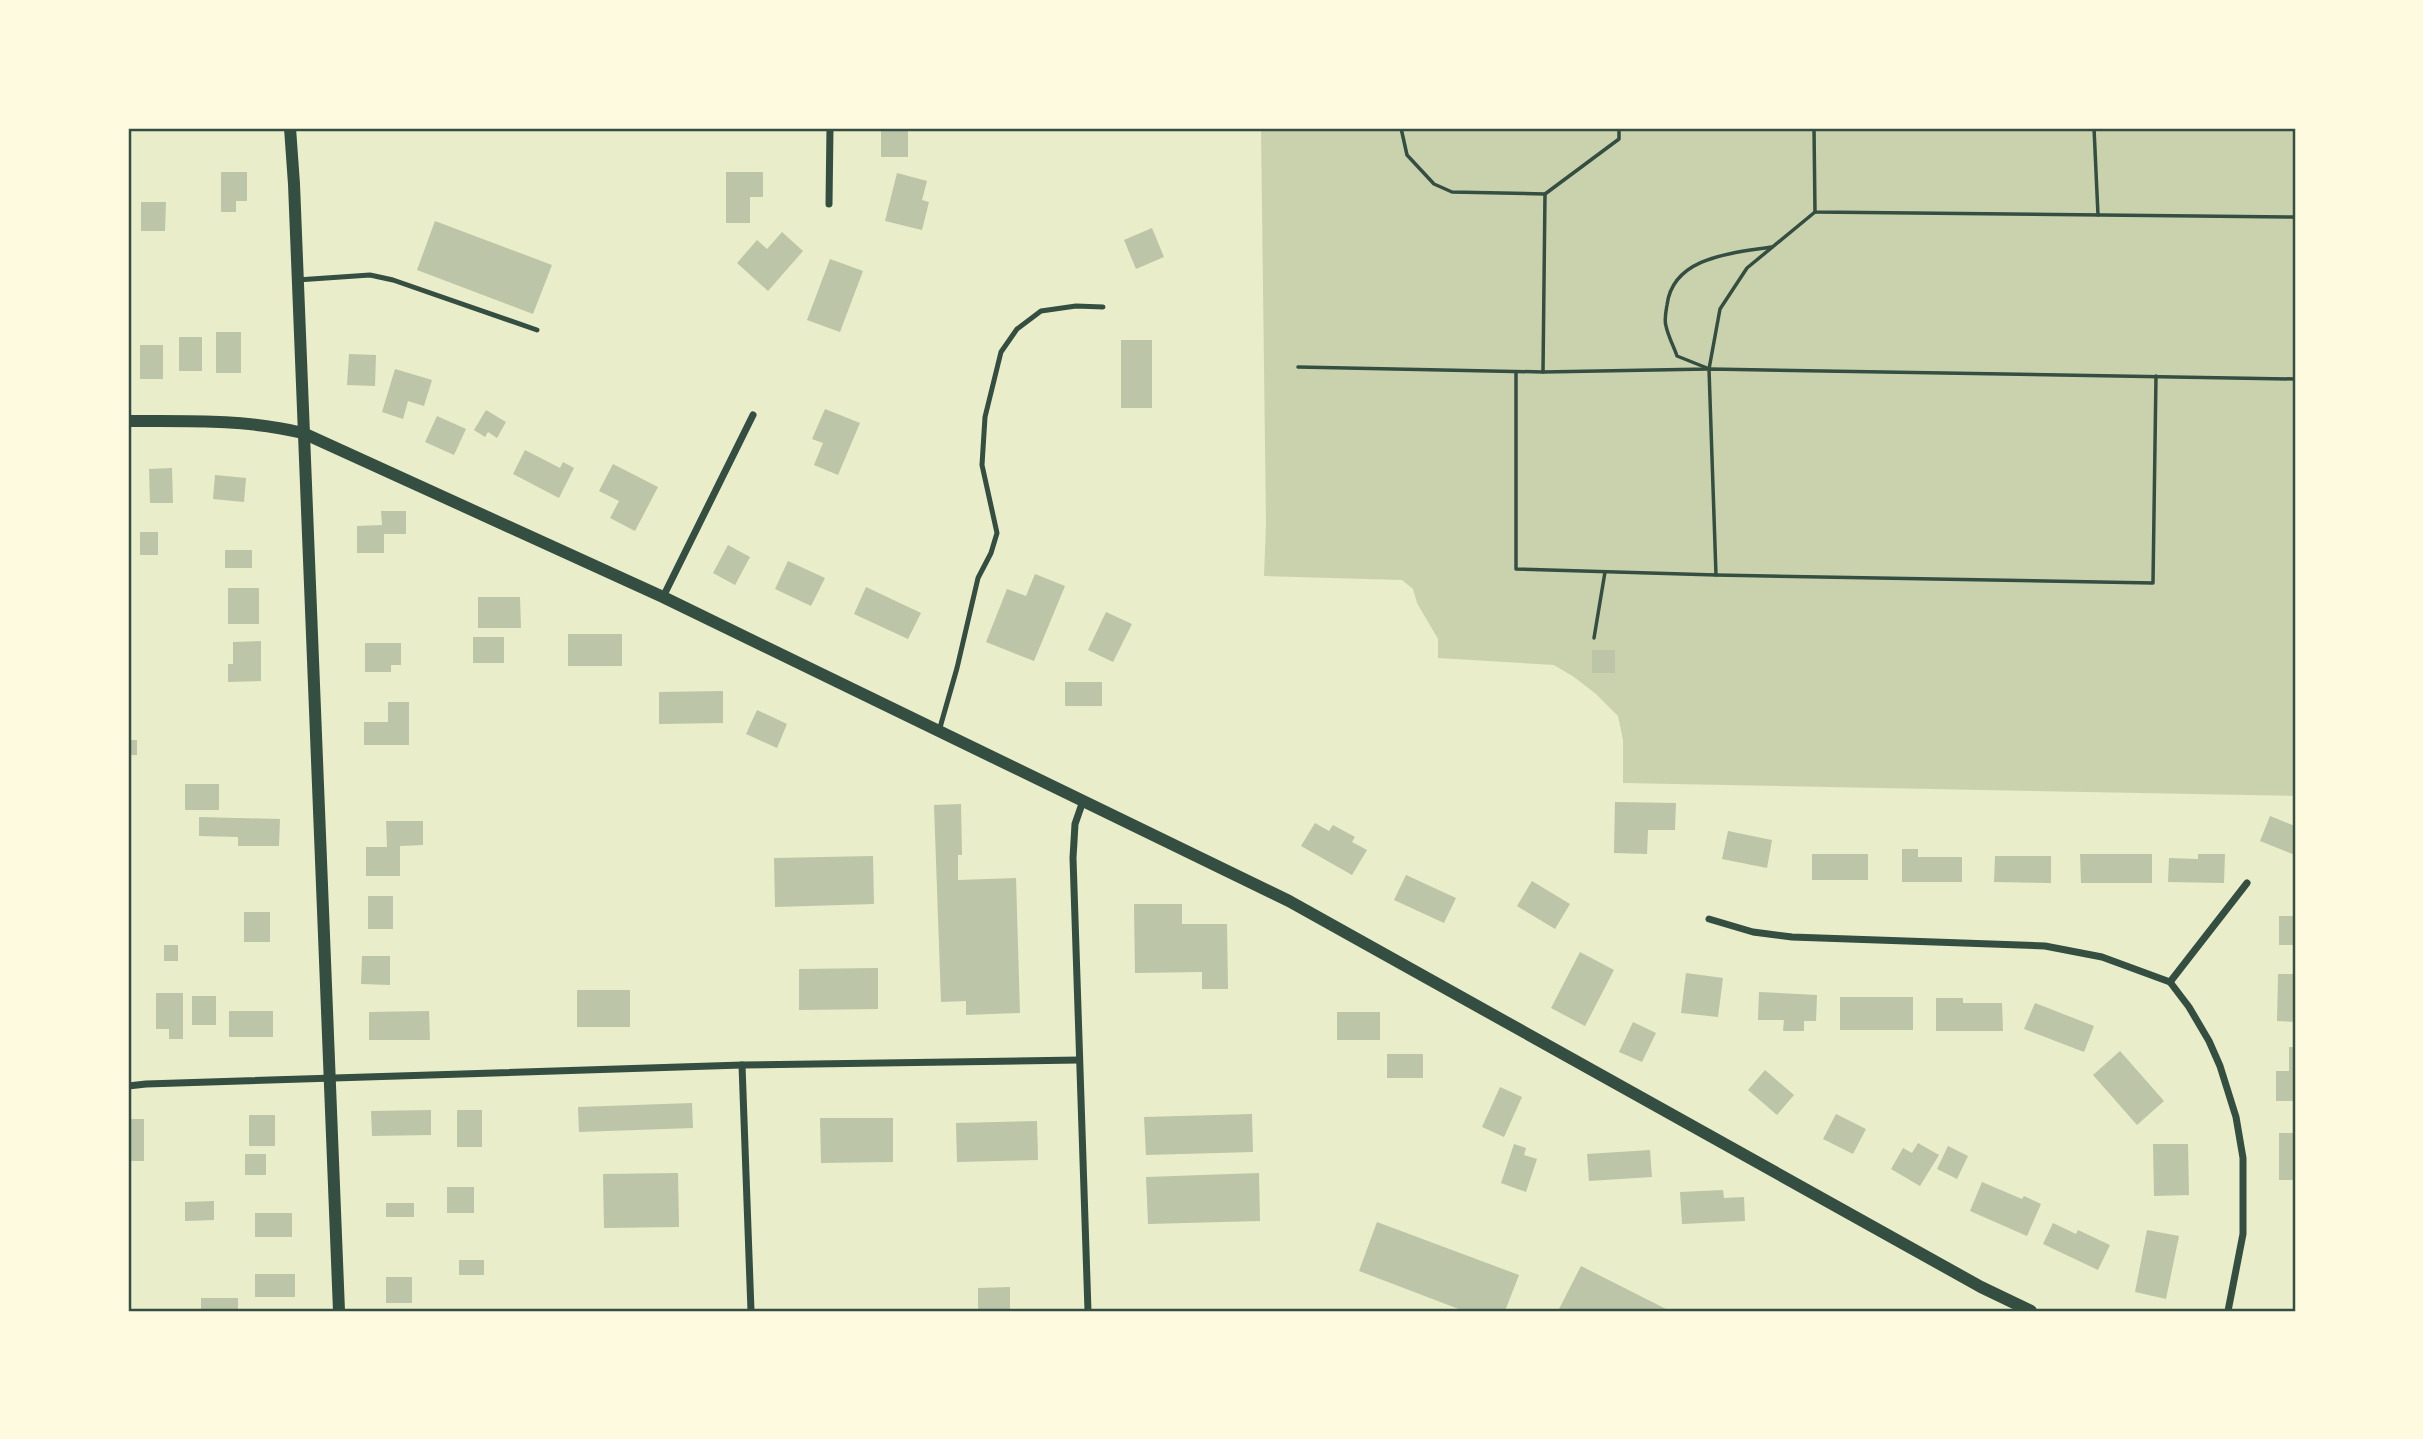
<svg xmlns="http://www.w3.org/2000/svg" width="2423" height="1439" font-family="Poppins,sans-serif">
  <style>
    .green { fill: #cad2ad }
    .building { fill: #bcc5a7 }
    .lines { fill: none; stroke-linecap: round; stroke-linejoin: round }
    .path { stroke: #344e41; stroke-width: 3.5 }
    .service { stroke: #344e41; stroke-width: 5 }
    .minor { stroke: #344e41; stroke-width: 7 }
    .tertiary { stroke: #344e41; stroke-width: 12 }
    .neatline { fill: none; stroke: #344e41; stroke-width: 2.5 }
  </style>
  <rect width="100%" height="100%" fill="#e9edc9"/>
  <!-- green -->
  <path class="green" d="M1261,128H2295V796L1623,783V740L1618,716L1596,694L1574,677L1554,665L1438,658V639L1417,603L1413,589L1402,580L1264,576L1266,524Z"/>
  <!-- building -->
  <g class="building">
    <rect x="881" y="128" width="27" height="29"/>
    <path d="M221,172H247V201H236V212H221Z"/>
    <path d="M726,172H763V197H750V223H726Z"/>
    <path d="M897,173L927,181L922,200L929,202L922,230L885,221Z"/>
    <path d="M141,202H166L165,231H141Z"/>
    <path d="M435,221L552,265L533,314L417,270Z"/>
    <path d="M1152,228L1164,257L1136,269L1124,240Z"/>
    <path d="M782,232L803,251L768,291L737,263L757,240L767,249Z"/>
    <path d="M830,259L863,271L840,332L807,320Z"/>
    <rect x="216" y="332" width="25" height="41"/>
    <rect x="179" y="337" width="23" height="34"/>
    <rect x="1121" y="340" width="31" height="68"/>
    <rect x="140" y="345" width="23" height="34"/>
    <path d="M349,354L376,355L375,386L347,385Z"/>
    <path d="M395,369L432,380L424,406L408,401L403,419L382,412Z"/>
    <path d="M825,409L860,423L838,475L814,465L823,443L812,439Z"/>
    <path d="M486,410L506,422L497,438L488,432L485,437L474,430Z"/>
    <path d="M437,416L466,429L454,455L425,442Z"/>
    <path d="M525,450L560,468L563,462L574,468L559,498L513,474Z"/>
    <path d="M613,464L658,487L635,531L610,518L619,501L599,491Z"/>
    <path d="M172,468L173,503H150L149,469Z"/>
    <path d="M215,475L246,478L244,502L213,499Z"/>
    <path d="M381,511H406V534H384V553H357V526L382,525Z"/>
    <rect x="140" y="532" width="18" height="23"/>
    <path d="M728,545L750,557L735,585L713,573Z"/>
    <rect x="225" y="550" width="27" height="18"/>
    <path d="M788,561L825,578L811,606L775,589Z"/>
    <path d="M1035,574L1065,586L1034,661L986,642L1007,589L1026,596Z"/>
    <path d="M866,587L921,613L908,639L854,614Z"/>
    <rect x="228" y="588" width="31" height="36"/>
    <path d="M478,597H520L521,628H478Z"/>
    <path d="M1106,612L1132,624L1113,662L1088,650Z"/>
    <rect x="568" y="634" width="54" height="32"/>
    <rect x="473" y="637" width="31" height="26"/>
    <path d="M261,641V681L228,682V664H233V642Z"/>
    <path d="M365,643H401V665H391V672H365Z"/>
    <rect x="1592" y="650" width="23" height="23"/>
    <rect x="1065" y="682" width="37" height="24"/>
    <path d="M723,691V723L659,724V692Z"/>
    <path d="M388,702H409V745H364V722H388Z"/>
    <path d="M757,710L787,724L777,748L746,734Z"/>
    <rect x="128" y="740" width="9" height="15"/>
    <rect x="185" y="784" width="34" height="26"/>
    <path d="M1615,802L1676,803L1675,830H1648L1647,854L1614,853Z"/>
    <path d="M961,804L962,855H958V880L1016,878L1020,1013L966,1015V1001L941,1002L934,805Z"/>
    <path d="M2270,816L2295,826V855L2260,841Z"/>
    <path d="M199,817L280,819L279,846H238V837L199,836Z"/>
    <path d="M386,821H423V845L400,846V876H366V847H387Z"/>
    <path d="M1315,823L1329,831L1333,825L1355,837L1352,842L1367,850L1352,875L1301,846Z"/>
    <path d="M1728,831L1772,840L1767,868L1722,859Z"/>
    <path d="M1902,849H1918V857H1962V882H1902Z"/>
    <rect x="1812" y="854" width="56" height="26"/>
    <path d="M2080,854H2152V883H2081Z"/>
    <path d="M2198,854H2225L2224,883L2168,882L2169,858L2198,859Z"/>
    <path d="M873,856L874,904L775,907L774,858Z"/>
    <path d="M1995,856H2051V883L1994,882Z"/>
    <path d="M1406,875L1456,898L1444,923L1394,900Z"/>
    <path d="M1532,881L1570,904L1555,929L1517,906Z"/>
    <rect x="368" y="896" width="25" height="33"/>
    <path d="M1134,904H1182V924H1227L1228,989H1202V972L1135,973Z"/>
    <rect x="244" y="912" width="26" height="30"/>
    <rect x="2279" y="916" width="16" height="29"/>
    <rect x="164" y="945" width="14" height="16"/>
    <path d="M1580,952L1614,970L1585,1026L1551,1008Z"/>
    <path d="M362,956H390V985L361,984Z"/>
    <path d="M878,968V1009L799,1010V969Z"/>
    <path d="M1686,973L1723,978L1718,1017L1681,1013Z"/>
    <path d="M2278,974H2295V1022L2277,1021Z"/>
    <rect x="577" y="990" width="53" height="37"/>
    <path d="M1759,992L1817,995L1816,1021H1804V1031H1783L1784,1020H1758Z"/>
    <path d="M156,993H183V1039H169V1029H156Z"/>
    <rect x="192" y="996" width="24" height="29"/>
    <rect x="1840" y="997" width="73" height="33"/>
    <path d="M1936,998H1963V1003H2002L2003,1031H1936Z"/>
    <path d="M2035,1003L2094,1026L2084,1052L2024,1029Z"/>
    <rect x="229" y="1011" width="44" height="26"/>
    <path d="M429,1011L430,1040H369V1012Z"/>
    <rect x="1337" y="1012" width="43" height="28"/>
    <path d="M1633,1022L1656,1033L1642,1062L1619,1052Z"/>
    <path d="M2289,1047H2295V1101H2276V1071H2289Z"/>
    <path d="M2120,1051L2164,1101L2137,1125L2093,1075Z"/>
    <rect x="1387" y="1054" width="36" height="24"/>
    <path d="M1765,1070L1794,1095L1777,1115L1748,1090Z"/>
    <path d="M1500,1087L1522,1097L1504,1137L1482,1127Z"/>
    <path d="M692,1103L693,1128L579,1132L578,1107Z"/>
    <path d="M431,1110V1135L372,1136L371,1111Z"/>
    <rect x="457" y="1110" width="25" height="37"/>
    <path d="M1252,1114L1253,1152L1146,1155L1144,1117Z"/>
    <path d="M1836,1114L1866,1129L1853,1154L1823,1139Z"/>
    <rect x="249" y="1115" width="26" height="31"/>
    <path d="M820,1118H893V1162L821,1163Z"/>
    <rect x="128" y="1119" width="16" height="42"/>
    <path d="M1037,1121L1038,1160L957,1162L956,1123Z"/>
    <rect x="2279" y="1133" width="16" height="47"/>
    <path d="M1918,1143L1939,1155L1920,1186L1891,1169L1903,1148L1912,1153Z"/>
    <path d="M1514,1144L1526,1148L1524,1155L1537,1159L1526,1192L1501,1183Z"/>
    <path d="M2153,1144H2188L2189,1195L2154,1196Z"/>
    <path d="M1948,1146L1968,1156L1957,1179L1937,1169Z"/>
    <path d="M1650,1150L1652,1177L1589,1181L1587,1154Z"/>
    <rect x="245" y="1154" width="21" height="21"/>
    <path d="M678,1173L679,1227L604,1228L603,1174Z"/>
    <path d="M1259,1173L1260,1221L1148,1224L1146,1177Z"/>
    <path d="M1982,1182L2022,1199L2024,1196L2041,1204L2027,1236L1970,1211Z"/>
    <rect x="447" y="1187" width="27" height="26"/>
    <path d="M1723,1190L1724,1198L1744,1197L1745,1221L1682,1224L1680,1192Z"/>
    <path d="M214,1201V1220L185,1221V1202Z"/>
    <rect x="386" y="1203" width="28" height="14"/>
    <rect x="255" y="1213" width="37" height="24"/>
    <path d="M1377,1222L1519,1275L1505,1311H1464L1359,1271Z"/>
    <path d="M2053,1223L2076,1234L2078,1230L2110,1245L2098,1270L2043,1244Z"/>
    <path d="M2147,1230L2179,1236L2166,1299L2135,1292Z"/>
    <rect x="459" y="1260" width="25" height="15"/>
    <path d="M1581,1266L1670,1311H1558Z"/>
    <rect x="255" y="1274" width="40" height="23"/>
    <rect x="386" y="1277" width="26" height="26"/>
    <path d="M1010,1287V1311H978V1288Z"/>
    <rect x="201" y="1298" width="37" height="13"/>
  </g>
  <g class="lines">
    <!-- path -->
    <g class="path">
      <path d="M1401,128L1407,155L1434,184L1452,192L1545,194L1619,139V128"/>
      <path d="M1814,128L1815,212L2295,217"/>
      <path d="M2094,128L2098,215"/>
      <path d="M1298,367L1543,372L1709,369L1720,309L1747,268L1815,212"/>
      <path d="M1707,368L1677,356C1674,347 1668,336 1666,326C1664,320 1666,311 1667,305C1673,256 1734,253 1772,247"/>
      <path d="M1516,372V569L1716,575L1709,369L2295,379"/>
      <path d="M1543,372L1545,194"/>
      <path d="M1716,575L2153,583L2156,376"/>
      <path d="M1594,638L1605,572"/>
    </g>
    <!-- service -->
    <g class="service">
      <path d="M297,280L370,275L393,280L537,330"/>
      <path d="M939,731L957,668L978,578L991,553L997,533L982,465L985,417L1001,352L1017,329L1041,311L1076,306L1103,307"/>
    </g>
    <!-- minor -->
    <g class="minor">
      <path d="M829,204L830,128"/>
      <path d="M663,597L753,415"/>
      <path d="M1083,801L1075,824L1073,858L1088,1311"/>
      <path d="M1709,919L1753,932L1792,937L2045,946L2102,957L2170,982L2189,1007L2209,1041L2220,1066L2236,1117L2243,1158V1234L2228,1311"/>
      <path d="M2170,982L2247,883"/>
      <path d="M742,1065L751,1311"/>
      <path d="M128,1086L146,1084L742,1065L1079,1060"/>
    </g>
    <!-- tertiary -->
    <g class="tertiary">
      <path d="M290,128L294,184L339,1311"/>
      <path d="M128,421C187,421 245,419 303,433L663,597L1289,901L1981,1287L2031,1311"/>
    </g>
  </g>
  <!-- border -->
  <rect width="2423" height="1439" fill="none" stroke="#fefae0" stroke-width="259"/>
  <rect x="130" y="130" width="2164" height="1180" class="neatline"/>
</svg>
